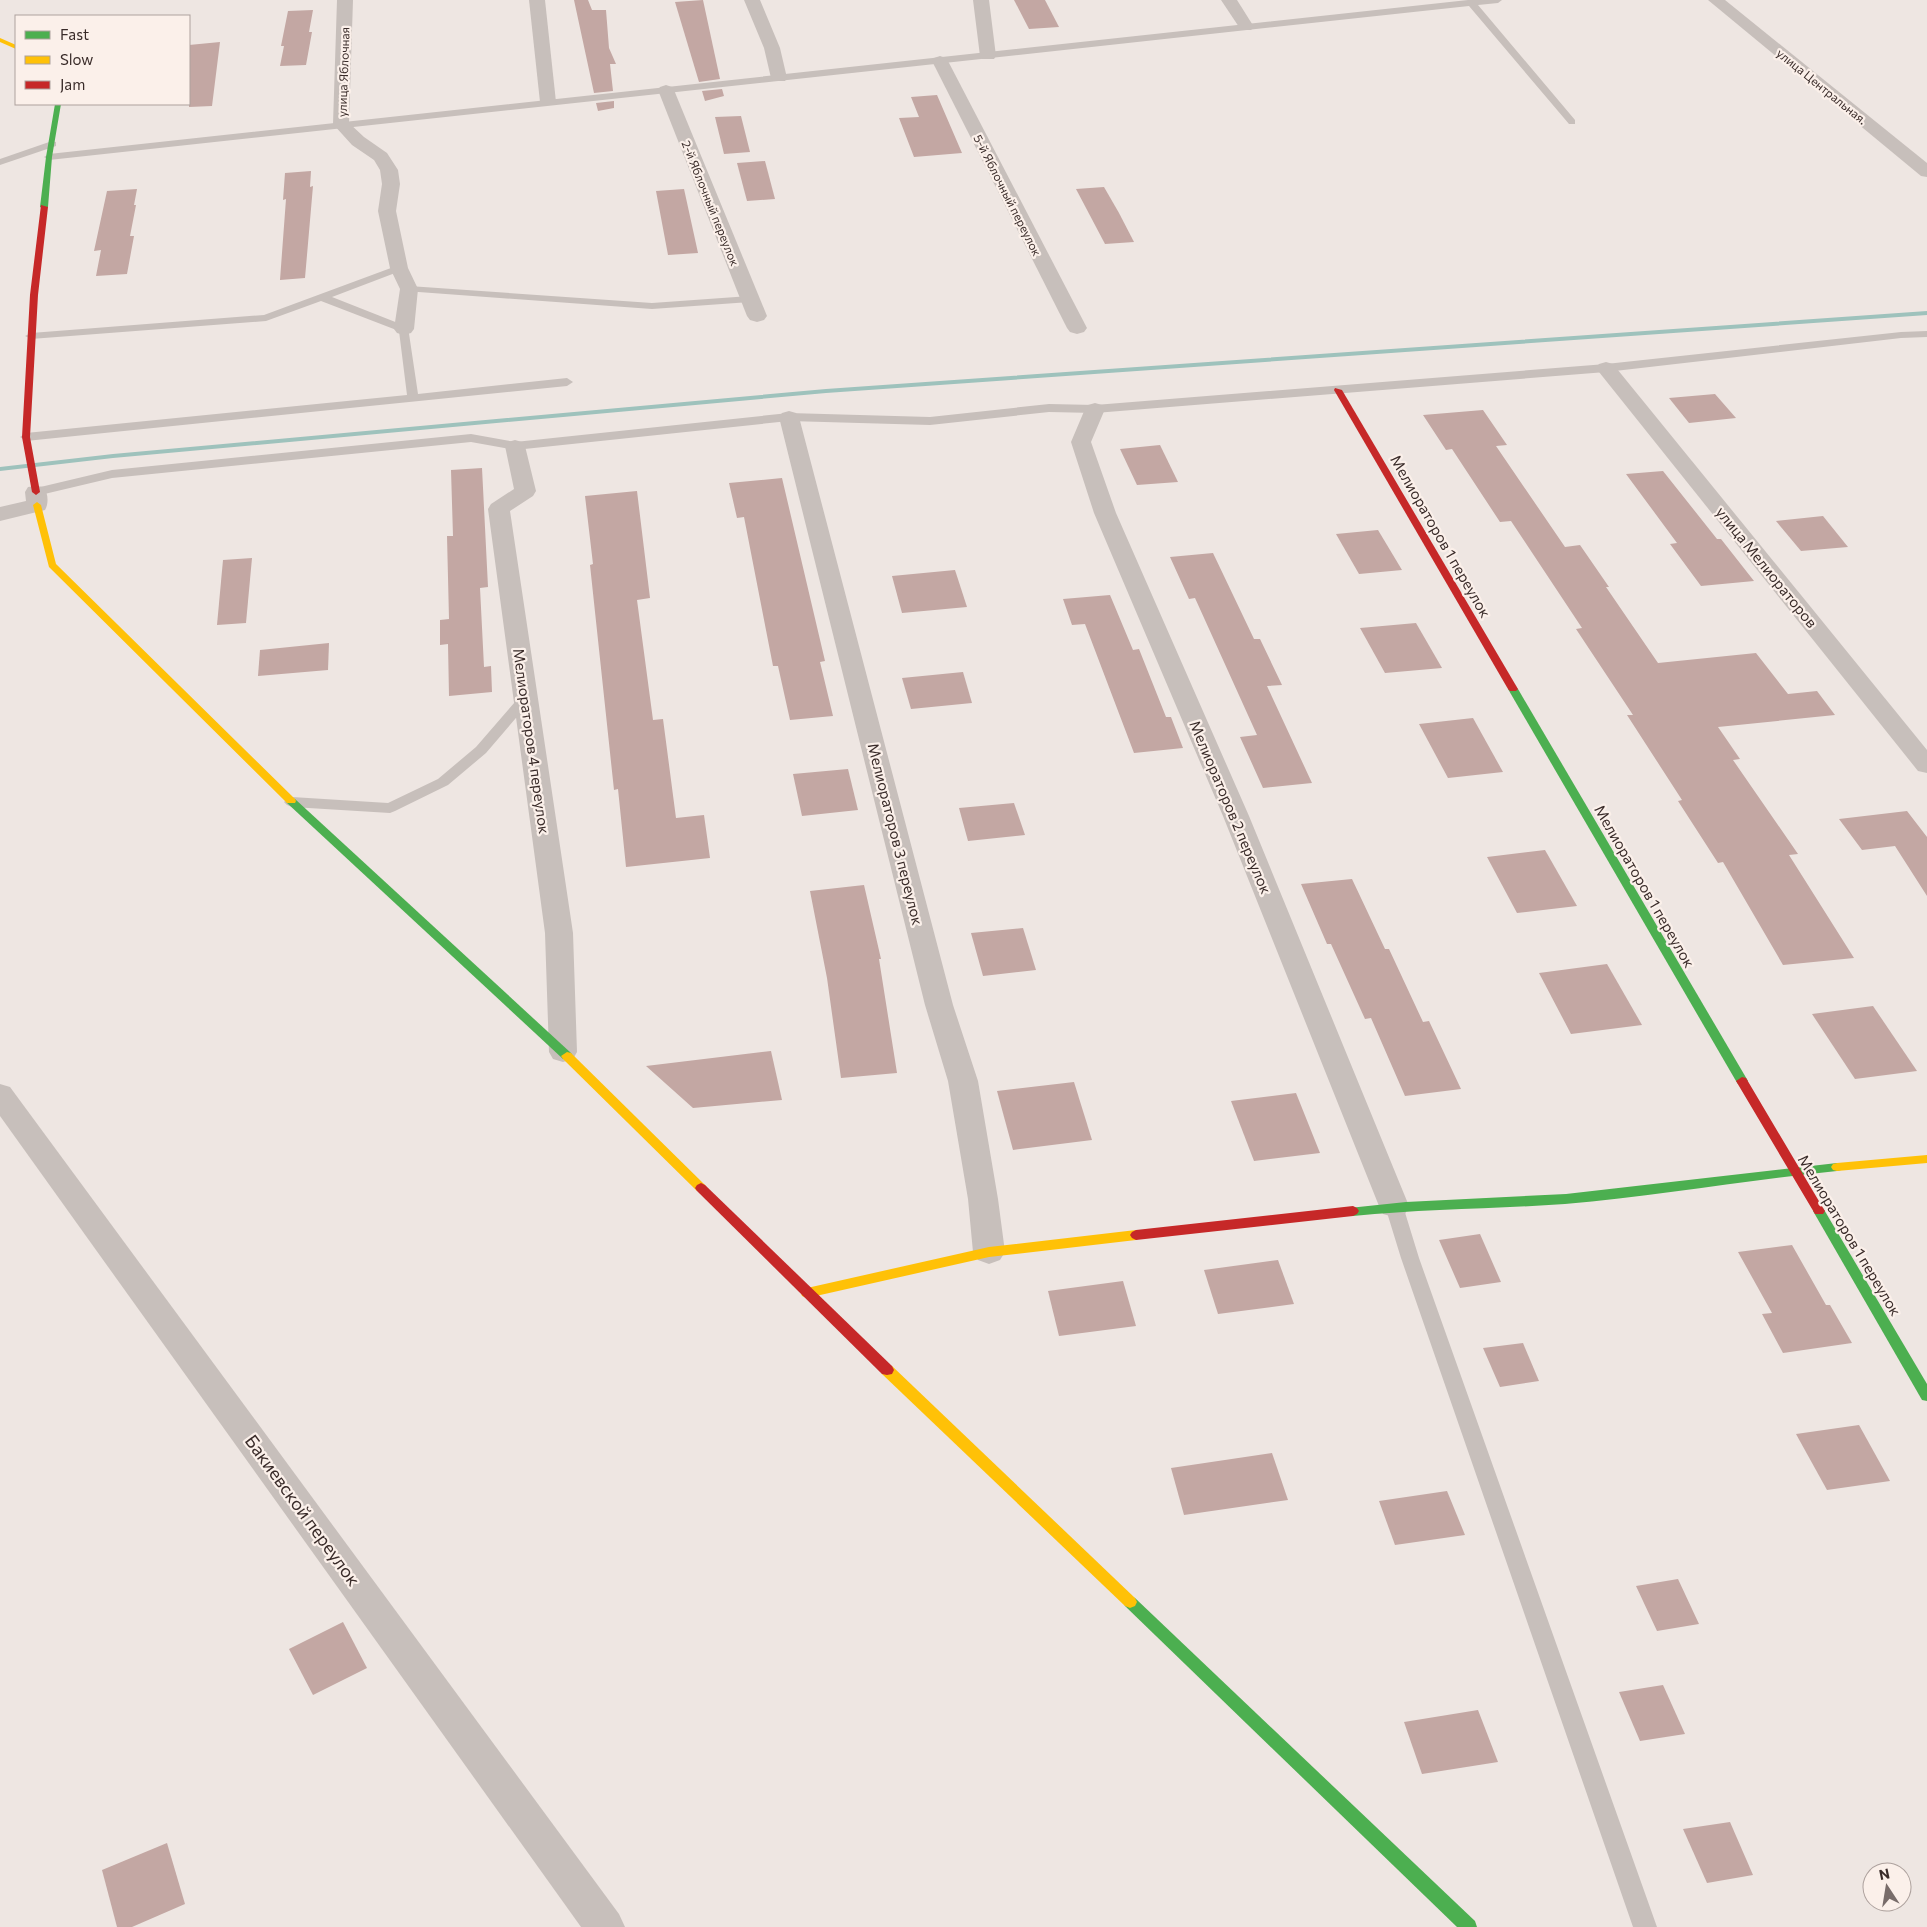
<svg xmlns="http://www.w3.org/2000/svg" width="1927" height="1927" font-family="Commissioner,sans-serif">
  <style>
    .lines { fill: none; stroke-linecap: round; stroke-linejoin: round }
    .stream { fill: #9ec2bc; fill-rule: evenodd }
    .building { fill: #c3a7a3 }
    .lane { fill: #c7bfbb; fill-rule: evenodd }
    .street { fill: #c7bfbb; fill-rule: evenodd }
    .fast { fill: #4caf50; fill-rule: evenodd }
    .slow { fill: #ffc107; fill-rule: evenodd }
    .jam { fill: #c62828; fill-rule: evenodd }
    .labels { text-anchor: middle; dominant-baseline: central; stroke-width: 4.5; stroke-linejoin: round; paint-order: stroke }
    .far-street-label { font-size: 12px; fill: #392b29; stroke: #fbf0ea }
    .street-label { font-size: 15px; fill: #392b29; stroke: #fbf0ea }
    .near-street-label { font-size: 18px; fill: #392b29; stroke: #fbf0ea }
  </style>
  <rect width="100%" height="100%" fill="#eee6e2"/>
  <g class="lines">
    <!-- stream -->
    <path class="stream" d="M1927,311V315L826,393L113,458L0,471V467L113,454L826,389Z"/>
  </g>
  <!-- building -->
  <g class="building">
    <path d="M574,0H588L592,10H606L609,48L616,64H610L613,91L594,93Z"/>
    <path d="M703,0L720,79L699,82L675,2Z"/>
    <path d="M1014,0H1045L1059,27L1029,29Z"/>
    <path d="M313,10L309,32H312L306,65L280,66L284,46H281L288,11Z"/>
    <path d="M220,42L212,106L189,107V45Z"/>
    <path d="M722,89L724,96L705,101L702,91Z"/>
    <path d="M937,95L962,153L914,157L899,118L919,117L911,97Z"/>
    <path d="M614,101V108L598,111L596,103Z"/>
    <path d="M741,116L750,152L724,154L715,117Z"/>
    <path d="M765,161L775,199L747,201L737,163Z"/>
    <path d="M311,171L310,187L313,186L305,278L280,280L286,199L283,200L285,173Z"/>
    <path d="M1104,187L1119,213L1134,242L1105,244L1076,189Z"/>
    <path d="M137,189L134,205H136L130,236H134L127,274L96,276L101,250L94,251L107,191Z"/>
    <path d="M684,189L698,253L668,255L656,191Z"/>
    <path d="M1715,394L1736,418L1689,423L1669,398Z"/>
    <path d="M1483,410L1507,445L1496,446L1565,547L1580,545L1609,587H1606L1658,663L1756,653L1788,694L1817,691L1835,715L1718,727L1740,759L1733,760L1798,854L1789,855L1854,958L1783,965L1723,862L1718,863L1678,801L1682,800L1627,715H1633L1576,629L1582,628L1511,521L1500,522L1452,449L1446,450L1423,415Z"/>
    <path d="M1160,445L1178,482L1137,485L1120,449Z"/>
    <path d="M482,468L488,587L480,588L484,667L491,666L492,692L449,696L448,644L440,645V620L449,619L447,536H453L451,470Z"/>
    <path d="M1663,471L1717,539H1721L1754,581L1701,586L1670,544L1677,543L1626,474Z"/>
    <path d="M782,478L825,661L820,662L833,716L790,720L778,666H773L744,517L737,518L729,483Z"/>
    <path d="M637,491L650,598L637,600L653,720L663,719L676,818L704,815L710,858L626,867L618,789L614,790L590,565L593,564L585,496Z"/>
    <path d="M1823,516L1848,547L1801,551L1776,521Z"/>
    <path d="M1378,530L1402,570L1359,574L1336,534Z"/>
    <path d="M1213,553L1254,639H1260L1282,685L1267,686L1312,783L1263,788L1240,737L1257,735L1195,598L1189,599L1170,557Z"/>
    <path d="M252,558L246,623L217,625L223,560Z"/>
    <path d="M955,570L967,607L902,613L892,576Z"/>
    <path d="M1110,595L1133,650L1139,649L1166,717H1171L1183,748L1134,753L1085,624L1072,625L1063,599Z"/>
    <path d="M1416,623L1442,668L1385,673L1360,628Z"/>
    <path d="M329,643L328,670L258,676L260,650Z"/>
    <path d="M963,672L972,703L911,709L902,678Z"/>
    <path d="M1473,718L1503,772L1448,778L1419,724Z"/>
    <path d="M848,769L858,810L802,816L793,774Z"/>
    <path d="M1014,803L1025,835L968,841L959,808Z"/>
    <path d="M1907,811L1927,837V896L1895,846L1862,850L1839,819Z"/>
    <path d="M1545,850L1577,906L1517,913L1487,857Z"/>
    <path d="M1352,879L1385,949H1389L1423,1022L1429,1021L1461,1089L1405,1096L1371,1018L1365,1019L1331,944H1327L1301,884Z"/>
    <path d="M864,885L881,959H879L897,1073L841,1078L827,978L810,891Z"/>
    <path d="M1023,928L1036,970L983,976L971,933Z"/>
    <path d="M1607,964L1642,1025L1571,1034L1539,973Z"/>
    <path d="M1873,1006L1917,1071L1855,1079L1812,1014Z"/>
    <path d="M771,1051L782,1100L693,1108L646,1066Z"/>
    <path d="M1074,1082L1092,1140L1013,1150L997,1091Z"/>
    <path d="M1296,1093L1320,1153L1254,1161L1231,1101Z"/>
    <path d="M1480,1234L1501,1282L1460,1288L1439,1240Z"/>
    <path d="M1792,1245L1826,1305H1830L1852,1343L1783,1353L1762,1314L1772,1313L1738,1252Z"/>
    <path d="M1278,1260L1294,1304L1218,1314L1204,1270Z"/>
    <path d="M1123,1281L1136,1326L1059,1336L1048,1291Z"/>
    <path d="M1523,1343L1539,1381L1500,1387L1483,1348Z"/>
    <path d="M1859,1425L1890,1481L1827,1490L1796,1434Z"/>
    <path d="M1272,1453L1288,1500L1184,1515L1171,1468Z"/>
    <path d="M1447,1491L1465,1535L1395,1545L1379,1501Z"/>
    <path d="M1678,1579L1699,1624L1657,1631L1636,1586Z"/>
    <path d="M343,1622L367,1668L313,1695L289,1649Z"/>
    <path d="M1663,1685L1685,1734L1640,1741L1619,1692Z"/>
    <path d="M1478,1710L1498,1762L1422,1774L1404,1722Z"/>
    <path d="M1730,1822L1753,1875L1707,1883L1683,1829Z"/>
    <path d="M167,1843L185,1904L132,1927H117L102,1870Z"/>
  </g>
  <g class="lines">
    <!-- lane -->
    <g class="lane">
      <path d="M1468,0H1502L1498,3L1478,5L1575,120V124H1569L1469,6L49,160L44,157L49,154Z"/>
      <path d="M52,141L56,142V146L0,165V159Z"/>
      <path d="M399,265L403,266L404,268L403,270L332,297L408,327L418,394L567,378L573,382L567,386L26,441L20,437L26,433L407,395L399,331L321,301L266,321L31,339L25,336L31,333L264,315Z"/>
      <path d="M409,286L652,303L750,296L756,299L750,302L652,309L405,291L403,289Z"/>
      <path d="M1927,331V337L1901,338L1606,372L1095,413L1049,412L930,425L789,421L515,450L471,442L112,478L36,496L30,492L32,489L112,470L471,434L515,442L789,413L930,417L1049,404L1095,405L1606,364L1901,332Z"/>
      <path d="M526,694L531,695L533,698L486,753L448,785L395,811L390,813L292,807L287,805L284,802L287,799L292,797L388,803L438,779L476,747L521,695Z"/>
      <path d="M1394,1199L1400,1201L1403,1206L1419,1258L1657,1927H1633L1401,1258L1385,1206L1388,1201Z"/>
    </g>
    <!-- street -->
    <g class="street">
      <path d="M337,0H353L349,123L364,137L387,153L398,170L400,184L396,211L408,268L418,289L414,329L411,333L404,335L397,333L394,329L400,289L390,268L378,211L382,184L380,170L374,160L352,145L333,124Z"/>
      <path d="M529,0H545L556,102L554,105H542L540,102Z"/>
      <path d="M744,0H760L780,48L787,78L785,81H773L771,78L764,48Z"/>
      <path d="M973,0H989L996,56L994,59H982L980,56Z"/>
      <path d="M1221,0H1237L1254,27L1251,30H1241Z"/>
      <path d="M1708,0H1725L1927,163V177L1921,176Z"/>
      <path d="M940,56L946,58L948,61L1087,328L1084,332L1077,334L1070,332L1067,328L932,61L934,58Z"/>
      <path d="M666,85L672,87L674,90L767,316L764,320L757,322L750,320L747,316L658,90L660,87Z"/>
      <path d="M1606,362L1613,364L1927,750V773L1918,771L1599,372L1596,368L1599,364Z"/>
      <path d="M1095,403L1102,405L1105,409L1091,442L1116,513L1249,816L1409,1206L1405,1214L1394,1217L1383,1214L1379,1206L1223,816L1094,513L1071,442L1085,409L1088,405Z"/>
      <path d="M789,411L796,413L799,417L953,1005L978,1081L998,1199L1005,1252L1000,1260L989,1264L978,1260L973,1252L968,1199L948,1081L925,1005L779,417L782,413Z"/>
      <path d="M515,440L522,442L525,446L536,491L533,496L510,511L573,933L577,1052L573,1059L563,1062L553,1059L549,1052L545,933L488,509L491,504L514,489L505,446L508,442Z"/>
      <path d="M36,486L44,487C48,494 49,503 45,510L0,521V507L26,501L25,492L28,487Z"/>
      <path d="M0,1084L10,1087L619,1914L625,1927H581L0,1116Z"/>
    </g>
    <!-- fast -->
    <g class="fast">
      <path d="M55,104H61L52,157L48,207L44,209L40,207L46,157Z"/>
      <path d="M1513,686L1518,689L1748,1081L1746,1084H1738L1736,1081L1508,689Z"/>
      <path d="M291,798L295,799L571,1053L573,1056L571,1059H563L287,803L286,801L287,799Z"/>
      <path d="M1837,1163L1841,1164L1843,1167L1841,1170L1837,1171C1746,1180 1656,1196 1565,1204C1495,1209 1424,1209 1353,1216L1349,1214L1347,1211L1349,1208L1406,1202L1566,1194Z"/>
      <path d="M1819,1206L1823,1208L1927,1384V1401L1922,1400L1813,1211L1815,1208Z"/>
      <path d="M1130,1596L1135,1598L1475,1921L1477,1927H1457L1125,1606L1123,1602L1125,1598Z"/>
    </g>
    <!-- slow -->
    <g class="slow">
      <path d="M0,38L16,45V49L0,42Z"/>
      <path d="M37,502L41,505L56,564L295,799L296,801L295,803H287L49,567L33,505Z"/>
      <path d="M567,1052L571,1053L705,1185L707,1188L705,1191H697L563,1059L561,1056Z"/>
      <path d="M1927,1155V1163L1837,1171L1833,1170L1831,1167L1833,1164L1837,1163Z"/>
      <path d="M1136,1230L1140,1232L1142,1235L1140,1238L1136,1240L989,1257L807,1298L802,1296L801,1293L802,1290L807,1288L989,1247Z"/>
      <path d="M887,1365L892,1366L1135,1598L1137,1602L1135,1606L1130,1608L1125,1606L882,1374L880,1370L882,1366Z"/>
    </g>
    <!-- jam -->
    <g class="jam">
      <path d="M41,205L48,207L38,295L30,437L40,492L36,495L32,492L22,437L30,295Z"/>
      <path d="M1335,388L1342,390L1518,689L1516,691H1510L1508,689L1334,390Z"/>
      <path d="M1742,1077L1746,1078L1823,1208L1825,1211L1823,1214H1815L1736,1081Z"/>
      <path d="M701,1183L705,1185L892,1366L894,1370L892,1374L887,1375L882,1374L697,1191L695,1188L697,1185Z"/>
      <path d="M1353,1206L1357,1208L1359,1211L1357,1214L1353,1216L1136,1240L1132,1238L1130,1235L1132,1232L1136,1230Z"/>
    </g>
  </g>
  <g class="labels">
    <!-- far-street labels -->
    <g class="far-street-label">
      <text transform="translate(343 72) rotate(-88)">улица Яблочная</text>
      <text transform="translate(1822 86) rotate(39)">улица Центральная.</text>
      <text transform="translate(1008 195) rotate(63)">5-й Яблочный переулок</text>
      <text transform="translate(711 203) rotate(68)">2-й Яблочный переулок</text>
    </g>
    <!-- street labels -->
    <g class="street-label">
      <text transform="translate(1441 536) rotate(60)">Мелиораторов 1 переулок</text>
      <text transform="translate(1767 567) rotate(51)">улица Мелиораторов</text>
      <text transform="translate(532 741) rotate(82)">Мелиораторов 4 переулок</text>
      <text transform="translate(1231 807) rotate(67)">Мелиораторов 2 переулок</text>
      <text transform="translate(896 834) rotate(76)">Мелиораторов 3 переулок</text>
      <text transform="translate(1645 886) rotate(60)">Мелиораторов 1 переулок</text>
      <text transform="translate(1850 1235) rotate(59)">Мелиораторов 1 переулок</text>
    </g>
    <!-- near-street labels -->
    <g class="near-street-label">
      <text transform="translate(303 1510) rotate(54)">Бакиевской переулок</text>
    </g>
  </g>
  <!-- legend -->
  <rect x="15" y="15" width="175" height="90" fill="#fbf0ea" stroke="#ada19d"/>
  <rect x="25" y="31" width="25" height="8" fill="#4caf50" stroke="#ada19d"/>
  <text x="60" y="40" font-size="15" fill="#392b29">Fast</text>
  <rect x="25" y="56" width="25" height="8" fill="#ffc107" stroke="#ada19d"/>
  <text x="60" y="65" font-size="15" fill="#392b29">Slow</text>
  <rect x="25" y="81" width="25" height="8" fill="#c62828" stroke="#ada19d"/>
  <text x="60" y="90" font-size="15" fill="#392b29">Jam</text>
  <!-- north arrow -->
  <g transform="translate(1887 1887) rotate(348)"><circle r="24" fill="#fbf0ea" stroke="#ada19d"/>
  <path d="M0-4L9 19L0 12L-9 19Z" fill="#786c6a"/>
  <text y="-8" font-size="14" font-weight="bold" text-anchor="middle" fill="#392b29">N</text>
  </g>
</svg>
